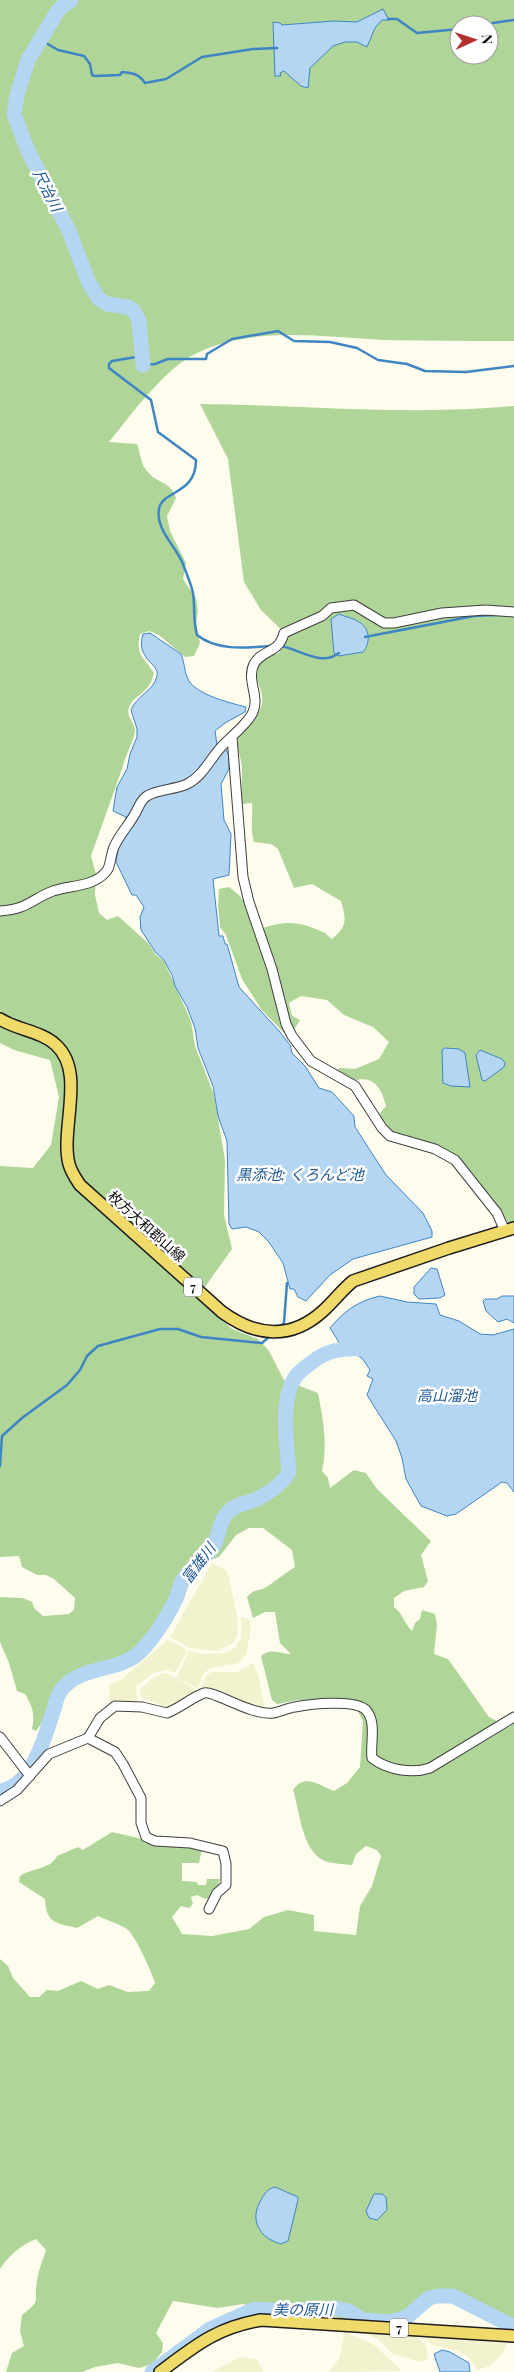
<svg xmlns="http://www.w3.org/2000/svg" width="514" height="2372" font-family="'Playfair Display','Noto Sans JP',serif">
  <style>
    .farmland { fill: #f2f2ce }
    .forest { fill: #afd598; fill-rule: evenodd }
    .water { fill: #b4d6f2; stroke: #3f85c4 }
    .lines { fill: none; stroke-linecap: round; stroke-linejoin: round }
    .stream { stroke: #3f85c4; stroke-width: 2.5 }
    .river { stroke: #b4d6f2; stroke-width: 15 }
    .minor-casing { stroke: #3f3f3f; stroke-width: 11 }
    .major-casing { stroke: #1d1d1d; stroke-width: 14 }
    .minor { stroke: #fff; stroke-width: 9 }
    .major { stroke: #f0da6a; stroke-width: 11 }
    .labels { text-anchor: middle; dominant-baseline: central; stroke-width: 5; stroke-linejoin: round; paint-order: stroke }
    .shield { fill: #fff; stroke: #555; stroke-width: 1 }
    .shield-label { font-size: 12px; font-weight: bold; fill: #0c0c0c }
    .street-label { font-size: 14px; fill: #0c0c0c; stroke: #fff }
    .water-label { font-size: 15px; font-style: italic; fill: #1e5795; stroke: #fff }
  </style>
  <rect width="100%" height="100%" fill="#fefcec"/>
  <!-- farmland -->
  <g class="farmland">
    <path d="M212,1563L226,1570L228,1574L238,1619L237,1636L233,1643L217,1651L190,1648L170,1637Z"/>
    <path d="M241,1617L249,1619L251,1630L246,1654L239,1663L211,1668L205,1672L197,1688L176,1678L189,1651L204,1654L225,1653L236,1647L241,1637Z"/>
    <path d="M168,1640L183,1647L187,1651L175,1673L167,1670L154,1673L136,1686L137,1701L120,1702L110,1705L109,1685L122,1679Z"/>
    <path d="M253,1663L259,1678L265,1710L201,1688L207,1675L211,1672H237Z"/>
    <path d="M161,1674H168L198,1691L168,1708L141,1697L140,1690L150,1680Z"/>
    <path d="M368,2331L415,2334L426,2346L428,2358L421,2362L393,2354L379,2340L364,2333Z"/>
    <path d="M345,2332L374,2345L402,2371L329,2372L339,2359Z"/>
    <path d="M420,2334L508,2341L501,2356L489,2366L477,2370L470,2359L459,2351L433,2345Z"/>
    <path d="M240,2357L257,2359L263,2372H212Z"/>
  </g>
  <!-- forest -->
  <g class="forest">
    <path d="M0,0H514V341C471,341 428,341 384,340C322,337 250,325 193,355C163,371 130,416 109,442L137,444C140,452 141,465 147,471C158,485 170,480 176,498L167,516L170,531L186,563L183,579L196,598L198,611L196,623L200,643L194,656L185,657L159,635L149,631L140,634C135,655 144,657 154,673C153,676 152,681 150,684C145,693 133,697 129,707C126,716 133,721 135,729C136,736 125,756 123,766L91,856L96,874L95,895L99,913L107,920L118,916L148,943L156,955L164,961L191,1021L195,1046L214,1095L225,1160L224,1215L232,1249L197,1298L232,1329L258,1339L269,1351L284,1380L318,1393C323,1419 328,1445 322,1471L328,1478L330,1488L354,1470L366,1473L377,1489L431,1541L421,1555L428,1581L424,1587L404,1591L394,1598V1607C403,1614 404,1623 412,1631L415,1623L420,1619L422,1610L435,1614L437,1624L434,1654L448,1659L489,1717L509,1727L514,1723V2323L467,2300L446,2293H433L424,2298L407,2318L385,2324L356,2322L332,2316L273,2313L243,2304L218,2308L173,2301L156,2333L163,2343L162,2352L152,2364L139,2368L118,2363L95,2367L82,2372H6L12,2353L24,2346L20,2331L22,2315C43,2299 33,2302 37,2281C38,2271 43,2260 46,2250L36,2239C21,2245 9,2255 0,2269V1959L8,1966L13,1978L30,1997H39L47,1990L58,1991L81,1981L98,1989L109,1985L128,1992L149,1991L155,1983C152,1972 135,1935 127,1929C120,1924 106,1920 98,1916L77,1928C56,1923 46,1923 45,1899L19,1882L20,1876C31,1868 50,1870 57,1856L78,1847L83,1850L112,1832L142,1839L144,1843L202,1849L199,1863H182V1881L197,1882L198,1885H206L207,1879H220L218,1887L211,1898L205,1899L197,1895L191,1897L193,1904L189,1908L181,1906L172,1917L182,1934L212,1936L249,1929L264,1917L288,1910L314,1915V1931L356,1935L360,1906L372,1886L381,1856L377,1850L366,1846L356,1854L352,1865C343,1864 329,1864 321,1859C301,1846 300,1811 293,1790C304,1773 319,1785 334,1791L347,1783L360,1767L363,1721L357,1710L344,1702L298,1700L277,1704L272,1700L261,1656C271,1647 281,1654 291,1654L280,1643L275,1612H265L253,1618L247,1597C255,1588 259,1592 268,1586C277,1580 285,1573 295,1567L292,1550L263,1528H249L236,1535L219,1557L203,1562L180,1580L159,1625L137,1652L103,1667L87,1670L65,1681L52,1694L46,1717L36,1731L32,1729C35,1714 33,1708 25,1694L17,1691L9,1663L0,1642V1597L23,1598L32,1602L34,1608L43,1616L69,1614L74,1610L75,1598L54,1579L46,1575H37L22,1567L19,1556L0,1557V1166L33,1168L51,1145L59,1097L50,1060L14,1050L0,1043ZM459,25H489V55H459Z"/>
    <path d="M200,404C304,405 410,416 514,406V1232L496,1204L456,1155L438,1146L413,1138L396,1135L378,1116L386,1106C382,1088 373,1074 353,1081L336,1071L340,1068L355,1069L379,1059L389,1042L373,1027L344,1015L327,1000L301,996L289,1003L292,1016L300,1020L292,1033H284L261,1009L242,979L226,935L220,927L218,905L219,889L229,887L239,895L263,928C288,920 299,922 323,932C327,933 328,937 332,939C348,926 346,919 341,901L312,884L294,888L278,849L271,844L254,842C250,829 253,816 252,803L241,804C241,792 242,781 242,769C242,759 236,749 238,739C242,725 259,718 262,704C266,683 236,664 279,653L288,636L261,610L244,582L228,459Z"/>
  </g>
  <!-- water -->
  <g class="water">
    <path d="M383,9L389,20H382L375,28L367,47L357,42H345L333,46L310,68L308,88L301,86L284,71L280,73L281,76H275L273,22L280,23L282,25L334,21L357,22Z"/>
    <path d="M339,614C345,617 354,618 359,622C370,628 371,643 363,652L339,656L334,653L331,619Z"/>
    <path d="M150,633L181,654C185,663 184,673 189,681C198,695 230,703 246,707L245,712L225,723L215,731L217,745L225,748L229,755V769L221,784L224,820L231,834L229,875L213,879L219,936H223L225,944H227L239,987L280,1032L290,1045L292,1053L305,1066L319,1088L332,1092L354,1116L355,1127L386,1175L423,1213L432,1231V1237L353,1259L330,1275L306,1301L298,1297L294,1289H290L283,1263L268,1241L259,1232L246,1227L232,1229L229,1224L227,1141L218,1116L213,1086L198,1048L195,1028L187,1007L175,986L172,975L164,960L156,953L141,930L140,917L144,907L136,895H132L116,862L118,849L123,838L126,817L113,811L117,787L127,769L130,754L137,737V729L131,710C136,696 154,691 157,676C160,663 135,660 143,634Z"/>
    <path d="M445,1048L459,1049L465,1053L470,1087L451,1086L443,1083L442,1050Z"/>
    <path d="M480,1050L502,1059L505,1063L504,1067L485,1081L482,1080L476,1055Z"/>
    <path d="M431,1268L437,1269L445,1295L440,1298L419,1299L414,1294V1287Z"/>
    <path d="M380,1296L407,1302L436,1304L440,1315L459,1321L480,1334L493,1335L514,1329V1492L507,1483L502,1482L456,1514L447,1516L421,1506L406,1479L402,1458L396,1441L367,1395L373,1379L367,1376L370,1370L362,1358L342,1347L330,1328C344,1311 358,1301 380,1296Z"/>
    <path d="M502,1296H514V1323L507,1319L498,1322L486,1311L483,1301L485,1299H497Z"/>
    <path d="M275,2187L298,2197V2200L288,2241L281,2244C259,2238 249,2220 261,2200C265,2193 267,2189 275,2187Z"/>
    <path d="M374,2194H382L386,2197L387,2210L377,2220L369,2218L366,2211Z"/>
    <path d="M442,2350L450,2352L469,2363L470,2372H440L434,2354Z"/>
  </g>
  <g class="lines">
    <!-- stream -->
    <g class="stream">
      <path d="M388,19H397L417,33L459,29"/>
      <path d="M479,25L514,20"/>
      <path d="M41,40L58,50L84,56L90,64L92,75L95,76L120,75L122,72C133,73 139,74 145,83L166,79L202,57L253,49L277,48"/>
      <path d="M142,356L112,361L109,364V368L151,400L158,432L196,460C196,495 162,490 159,509C155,529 176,546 183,564C186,573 191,583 193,593C195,607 193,621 197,635C217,651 245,648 270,646"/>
      <path d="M143,365L155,364L168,359H206L207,354L232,339L278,331L294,341L330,342L357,348L378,360L407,364L425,371L466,372L514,366"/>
      <path d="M365,637L474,616L498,615"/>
      <path d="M281,646C299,649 321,667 339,653"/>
      <path d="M280,1327L284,1323L287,1283"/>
      <path d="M0,1466L2,1436L22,1418L67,1385L80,1370L87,1356L98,1346L160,1329H178L201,1337L262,1343L270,1336"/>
    </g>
    <!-- river -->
    <g class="river">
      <path d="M71,0L59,9L28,60L17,95L14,114L27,149L69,231L88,281L98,298L107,304L128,307L134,311L139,321L143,365"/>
      <path d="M0,1791C34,1786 45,1734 55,1706C56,1702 57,1696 60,1692C77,1665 118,1673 140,1652C154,1638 167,1617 176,1599C179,1592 180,1584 184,1578C192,1566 206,1558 213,1547C219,1537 218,1523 227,1513C237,1502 250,1504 261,1497C271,1491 284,1482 289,1472C287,1445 279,1400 296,1376C300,1371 306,1367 311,1363C326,1350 343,1348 361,1349"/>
      <path d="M152,2372L210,2329L254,2309L283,2311L334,2308L349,2311L363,2320L390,2322L407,2317L429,2298L438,2296H453L514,2327"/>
    </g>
    <!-- minor casing -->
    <g class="minor-casing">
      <g id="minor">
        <path d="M232,737L243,877L249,902L272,969L286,1024L292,1036L311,1061L355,1086L382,1128L390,1136L435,1149L455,1160L497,1213L505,1231"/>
        <path d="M0,911C28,909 30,900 53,891C70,885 97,887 108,869C111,862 111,854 114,847C120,833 132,822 138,808C140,804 142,799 147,796C157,789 175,790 187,784C204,776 211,756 225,743C234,734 248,723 253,712C260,696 246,680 254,664C262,649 279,654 284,633L322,616L331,608L354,605L384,623H394L442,613L486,610L514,612"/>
        <path d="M0,1737L30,1776"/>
        <path d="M88,1738L115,1752L123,1764L141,1798V1823L146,1837L155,1841L190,1843L223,1851L226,1864V1885L217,1893L209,1909"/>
        <path d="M0,1801L17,1790L49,1754L88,1738L100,1718L115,1706L142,1707L167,1713C180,1708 191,1698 204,1693C213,1690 252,1716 273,1713C280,1712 287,1708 295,1707C310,1704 355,1699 366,1710C377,1722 370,1744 372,1758C387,1770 412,1774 430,1768L514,1717"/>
      </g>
    </g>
    <!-- major casing -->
    <g class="major-casing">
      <g id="major">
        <path d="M0,1019C17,1030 41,1031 56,1045C86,1072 60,1129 69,1164C71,1172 76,1179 80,1185L222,1312C255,1336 290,1341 323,1311C334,1301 342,1290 353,1281L449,1248L514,1228"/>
        <path d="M160,2372C196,2345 216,2328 261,2320L514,2336"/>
      </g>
    </g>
    <!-- minor -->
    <use href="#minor" class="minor"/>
    <!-- major -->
    <use href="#major" class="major"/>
  </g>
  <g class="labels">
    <!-- shield labels -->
    <g class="shield">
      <rect x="184" y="1277.5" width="18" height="19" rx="4"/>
      <rect x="390" y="2318.5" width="18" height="19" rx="4"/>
    </g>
    <g class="shield-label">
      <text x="193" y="1287">7</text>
      <text x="399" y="2328">7</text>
    </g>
    <!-- street labels -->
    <g class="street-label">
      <text transform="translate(147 1226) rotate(42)">枚方大和郡山線</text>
    </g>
    <!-- water labels -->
    <g class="water-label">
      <text transform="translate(48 190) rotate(63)">尺治川</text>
      <text x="300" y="1174">黒添池; くろんど池</text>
      <text x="447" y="1395">高山溜池</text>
      <text transform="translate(198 1563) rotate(-53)">富雄川</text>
      <text x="303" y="2309">美の原川</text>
    </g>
  </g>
  <!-- north arrow -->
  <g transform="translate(474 40) rotate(87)"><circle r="24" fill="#ffffff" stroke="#9e9e9e"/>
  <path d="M0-4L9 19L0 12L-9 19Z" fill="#b2312d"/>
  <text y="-8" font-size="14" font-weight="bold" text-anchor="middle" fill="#0c0c0c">N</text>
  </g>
</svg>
